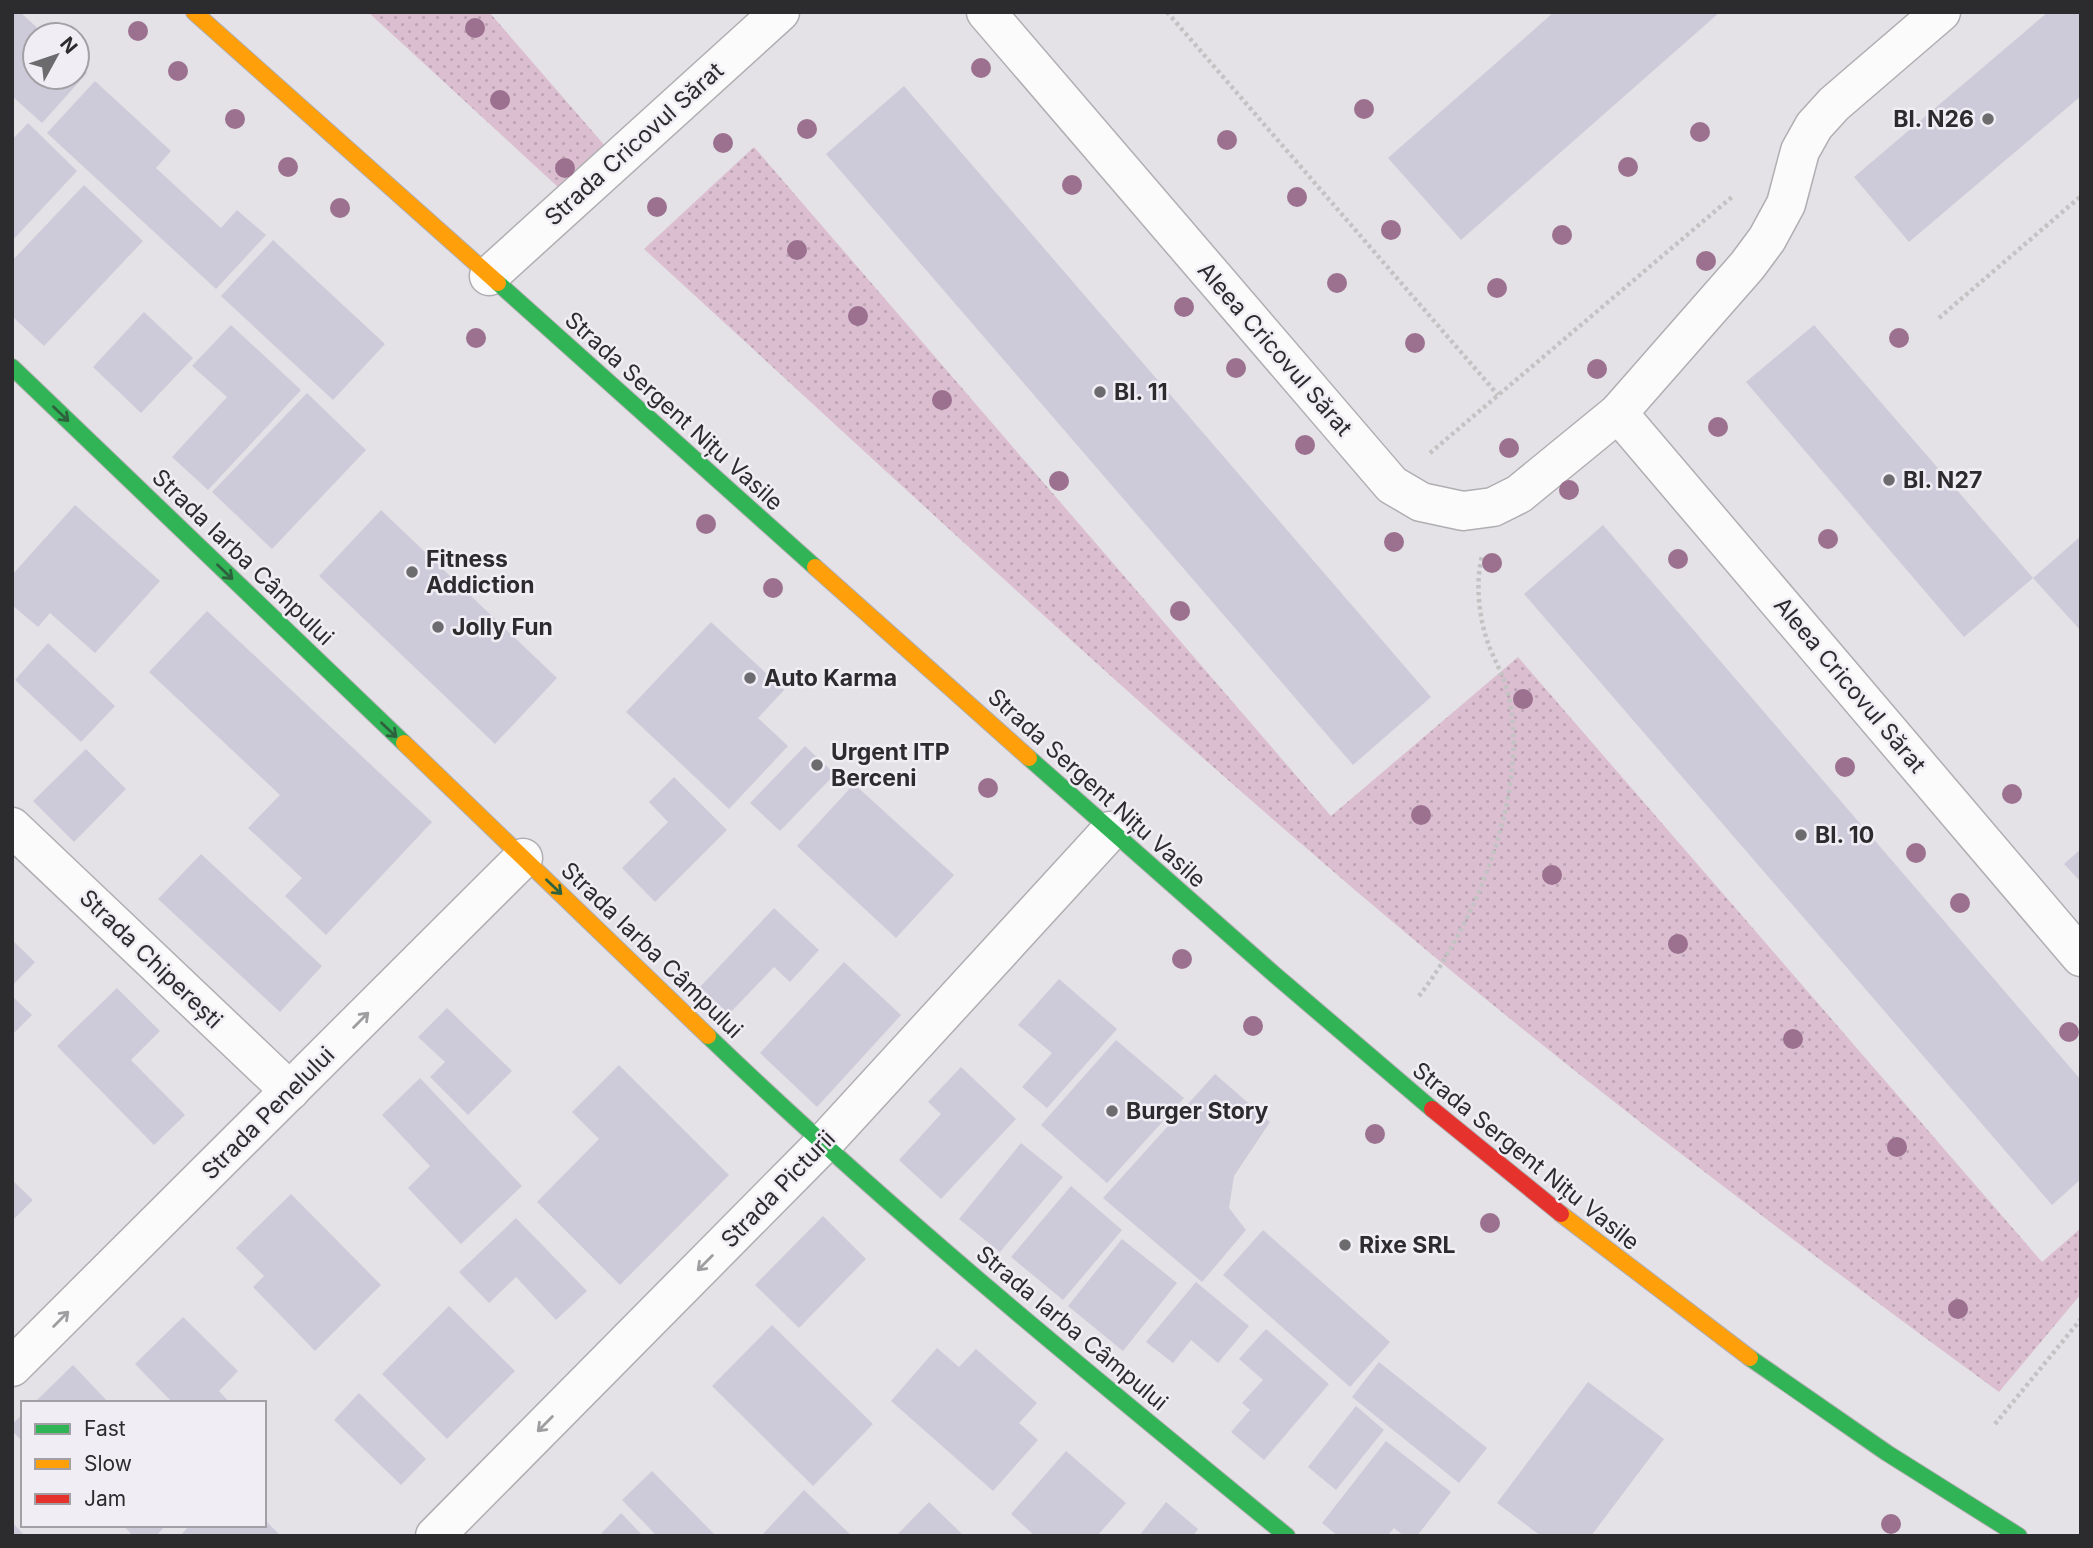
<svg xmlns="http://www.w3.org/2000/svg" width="2093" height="1548" font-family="Inter,sans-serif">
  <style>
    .park { fill: url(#park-dots) }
    .building { fill: #cdcbd9 }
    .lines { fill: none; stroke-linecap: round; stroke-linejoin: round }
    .street-casing { stroke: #b0aeb2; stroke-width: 41 }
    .fast-casing { stroke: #b0aeb2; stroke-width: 18 }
    .slow-casing { stroke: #b0aeb2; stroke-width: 18 }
    .jam-casing { stroke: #b0aeb2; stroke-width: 18 }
    .path { stroke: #c3c3c3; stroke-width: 4.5; stroke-dasharray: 3.5 3.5; stroke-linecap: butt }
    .street { stroke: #fbfbfb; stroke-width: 38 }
    .fast { stroke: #30b455; stroke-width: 16 }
    .slow { stroke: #ff9f0a; stroke-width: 16 }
    .jam { stroke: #e5322d; stroke-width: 16 }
    .tree { fill: #9c7190 }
    .oneway { stroke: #2e623e }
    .oneway2 { stroke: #9e9d9f }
    .poi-dot { fill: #6c6b6e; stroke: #f1edf5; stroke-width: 2.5 }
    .labels { text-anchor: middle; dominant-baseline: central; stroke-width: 5; stroke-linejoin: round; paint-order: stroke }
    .poi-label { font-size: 23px; font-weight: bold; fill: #2c2b2e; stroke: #f1edf5; text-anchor: start }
    .street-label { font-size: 23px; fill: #2c2b2e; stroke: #f1edf5 }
  </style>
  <defs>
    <pattern id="park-dots" width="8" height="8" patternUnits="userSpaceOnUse" patternTransform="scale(1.75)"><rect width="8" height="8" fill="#dbbfd1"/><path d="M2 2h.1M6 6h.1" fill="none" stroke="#bca4b4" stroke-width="1.8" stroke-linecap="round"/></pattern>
  </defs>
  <rect width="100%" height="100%" fill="#e4e2e6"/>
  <!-- park -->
  <g class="park">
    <path d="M368,12H489L606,147L559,188Z"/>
    <path d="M754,147L1331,816L1518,657L2042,1262L2081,1228V1294L1999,1392C1762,1219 1527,1040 1305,847C1080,653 863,449 644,249Z"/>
  </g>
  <!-- building -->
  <g class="building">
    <path d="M12,12H20L45,35H35V77H77V64L87,73L42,123L12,96Z"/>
    <path d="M1554,12H1720L1461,240L1388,158Z"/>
    <path d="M2048,12H2081V96L1909,242L1854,177Z"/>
    <path d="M95,81L171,151L156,168L221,228L237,210L266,235L216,289L47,133Z"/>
    <path d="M904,86L1431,697L1353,765L826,154Z"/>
    <path d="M28,123L77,171L12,241V140Z"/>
    <path d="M84,185L143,241L44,346L12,316V261Z"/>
    <path d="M273,240L385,344L333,400L221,296Z"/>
    <path d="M144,312L193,358L141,413L93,367Z"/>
    <path d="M231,325L301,390L208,490L172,457L227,397L192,366Z"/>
    <path d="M1814,325L2033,578L2081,536V631L2033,578L1964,637L1746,382Z"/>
    <path d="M307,393L366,450L272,549L212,492Z"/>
    <path d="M75,505L160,581L95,653L50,613L38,627L12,605V575Z"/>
    <path d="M381,510L557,678L495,744L319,576Z"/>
    <path d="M1603,525L2081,1080V1179L2052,1205L1524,594Z"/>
    <path d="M207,611L432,822L326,935L285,896L302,878L248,828L280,795L149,672Z"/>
    <path d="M711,622L784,690L758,718L788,746L729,809L626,712Z"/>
    <path d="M48,643L115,706L81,742L15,680Z"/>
    <path d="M805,746L835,774L780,831L750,803Z"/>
    <path d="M86,749L126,789L74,842L33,801Z"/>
    <path d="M674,777L727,830L655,902L622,868L668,822L649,802Z"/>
    <path d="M854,784L954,875L896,938L797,846Z"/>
    <path d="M2081,849V882L2064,864Z"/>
    <path d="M201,854L322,966L280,1012L158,899Z"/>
    <path d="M774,908L819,950L790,982L774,967L729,1014L700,987Z"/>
    <path d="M12,940L35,962L12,986Z"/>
    <path d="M844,962L901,1015L817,1107L760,1053Z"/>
    <path d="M1059,979L1117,1029L1047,1108L1022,1087L1052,1053L1018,1025Z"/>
    <path d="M117,988L160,1031L131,1060L185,1115L154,1145L57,1046Z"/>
    <path d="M12,996L32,1015L12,1035Z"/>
    <path d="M447,1008L512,1071L468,1115L430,1077L445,1062L418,1037Z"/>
    <path d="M1116,1040L1184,1098L1107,1183L1041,1125Z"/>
    <path d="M619,1065L729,1175L620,1285L537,1202L599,1139L572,1112Z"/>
    <path d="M961,1067L1016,1119L941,1199L899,1160L941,1114L928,1102Z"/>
    <path d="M1215,1074L1270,1122L1234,1176L1229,1208L1246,1230L1202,1282L1103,1198Z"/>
    <path d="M420,1078L522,1186L461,1244L408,1188L430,1166L382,1115Z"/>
    <path d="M1021,1143L1063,1177L1000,1252L959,1219Z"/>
    <path d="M12,1180L33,1200L12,1221Z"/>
    <path d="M1071,1186L1122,1230L1063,1300L1011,1257Z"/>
    <path d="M291,1194L381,1285L315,1351L253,1287L264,1276L236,1248Z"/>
    <path d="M823,1216L866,1259L799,1328L755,1285Z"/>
    <path d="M516,1218L587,1291L556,1320L516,1277L489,1303L459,1272Z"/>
    <path d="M1263,1230L1390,1342L1350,1387L1223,1275Z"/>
    <path d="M1122,1239L1177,1283L1123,1351L1068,1306Z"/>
    <path d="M1196,1282L1249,1326L1218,1363L1191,1340L1173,1363L1146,1342Z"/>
    <path d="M449,1306L515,1371L447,1439L382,1374Z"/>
    <path d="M183,1317L238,1371L219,1391L230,1403H173L135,1364Z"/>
    <path d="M772,1325L873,1424L813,1486L712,1386Z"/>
    <path d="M1266,1329L1329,1384L1264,1460L1231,1432L1250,1410L1242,1403L1263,1380L1239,1359Z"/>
    <path d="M937,1348L959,1367L976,1349L1037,1403L1019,1423L1038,1440L993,1491L891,1401Z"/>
    <path d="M1379,1362L1487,1448L1459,1483L1352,1397Z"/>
    <path d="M73,1365L109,1403H34Z"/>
    <path d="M1588,1382L1664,1439L1591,1536H1541L1497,1503Z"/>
    <path d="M359,1393L426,1459L401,1485L334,1420Z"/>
    <path d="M1356,1406L1384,1430L1336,1490L1308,1467Z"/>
    <path d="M23,1414V1442L12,1431V1424Z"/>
    <path d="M1386,1441L1451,1492L1417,1536H1404L1394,1528L1387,1536H1338L1322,1523Z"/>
    <path d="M1066,1451L1126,1503L1097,1536H1035L1011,1514Z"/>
    <path d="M652,1471L716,1536H657L622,1500Z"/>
    <path d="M804,1490L852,1536H761Z"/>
    <path d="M929,1502L964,1536H896Z"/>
    <path d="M1166,1502L1198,1529L1193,1536H1139Z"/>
    <path d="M621,1513L643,1536H599Z"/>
    <path d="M264,1519L281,1536H180L190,1525H264Z"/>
    <path d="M12,1522L25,1536H12Z"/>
    <path d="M123,1525H166L156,1536H133Z"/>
  </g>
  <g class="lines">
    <!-- street casing -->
    <g class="street-casing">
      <g id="street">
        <path d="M986,12L1392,485L1421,502L1463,511L1493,507L1519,494L1618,413L1747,266L1767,239L1786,204L1800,151L1814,126L1834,104L1941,12"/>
        <path d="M489,276L780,12"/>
        <path d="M1618,413L2081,957"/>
        <path d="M12,827L290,1091"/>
        <path d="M12,1367L523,858"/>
        <path d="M435,1536L822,1145L1110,831"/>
      </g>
    </g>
    <!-- fast casing -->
    <g class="fast-casing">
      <g id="fast">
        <path d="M498,283L815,567"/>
        <path d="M12,367L404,743"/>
        <path d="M1029,758L1275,975L1432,1109"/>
        <path d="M708,1036C892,1213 1089,1374 1287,1536"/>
        <path d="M1750,1358L1887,1453L2019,1536"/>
      </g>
    </g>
    <!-- slow casing -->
    <g class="slow-casing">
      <g id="slow">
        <path d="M194,12L498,283"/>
        <path d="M815,567L1029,758"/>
        <path d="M404,743L708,1036"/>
        <path d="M1561,1214L1750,1358"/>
      </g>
    </g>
    <!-- jam casing -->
    <g class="jam-casing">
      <path id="jam" d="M1432,1109L1561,1214"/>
    </g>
    <!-- path -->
    <g class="path">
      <path d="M1167,12L1498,395"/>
      <path d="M1939,318L2081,196"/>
      <path d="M1430,453L1733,196"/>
      <path d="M1419,996C1476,923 1533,784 1507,690C1503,675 1495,661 1489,646C1479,619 1475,584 1482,556"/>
      <path d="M1995,1424L2081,1319"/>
    </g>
    <!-- street -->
    <use href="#street" class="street"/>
    <!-- fast -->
    <use href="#fast" class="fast"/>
    <!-- slow -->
    <use href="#slow" class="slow"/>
    <!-- jam -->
    <use href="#jam" class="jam"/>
  </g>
  <!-- trees -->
  <g class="tree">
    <circle cx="475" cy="28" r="10"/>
    <circle cx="138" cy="31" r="10"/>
    <circle cx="981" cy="68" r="10"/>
    <circle cx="178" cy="71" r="10"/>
    <circle cx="500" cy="100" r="10"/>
    <circle cx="1364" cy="109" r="10"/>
    <circle cx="235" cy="119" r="10"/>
    <circle cx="807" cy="129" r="10"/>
    <circle cx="1700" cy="132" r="10"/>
    <circle cx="1227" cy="140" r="10"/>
    <circle cx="723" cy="143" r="10"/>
    <circle cx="288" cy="167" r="10"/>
    <circle cx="1628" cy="167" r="10"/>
    <circle cx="565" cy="168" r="10"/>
    <circle cx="1072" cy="185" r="10"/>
    <circle cx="1297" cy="197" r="10"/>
    <circle cx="657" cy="207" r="10"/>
    <circle cx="340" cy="208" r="10"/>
    <circle cx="1391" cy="230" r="10"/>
    <circle cx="1562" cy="235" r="10"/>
    <circle cx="797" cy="250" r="10"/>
    <circle cx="1706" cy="261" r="10"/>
    <circle cx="1337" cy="283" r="10"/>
    <circle cx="1497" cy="288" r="10"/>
    <circle cx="1184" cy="307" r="10"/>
    <circle cx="858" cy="316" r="10"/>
    <circle cx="476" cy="338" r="10"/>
    <circle cx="1899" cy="338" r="10"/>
    <circle cx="1415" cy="343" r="10"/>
    <circle cx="1236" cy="368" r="10"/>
    <circle cx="1597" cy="369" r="10"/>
    <circle cx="942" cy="400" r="10"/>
    <circle cx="1718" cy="427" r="10"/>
    <circle cx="1305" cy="445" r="10"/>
    <circle cx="1509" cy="448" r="10"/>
    <circle cx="1059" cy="481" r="10"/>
    <circle cx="1569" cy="490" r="10"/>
    <circle cx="706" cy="524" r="10"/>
    <circle cx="1828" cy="539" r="10"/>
    <circle cx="1394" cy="542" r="10"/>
    <circle cx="1678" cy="559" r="10"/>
    <circle cx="1492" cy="563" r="10"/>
    <circle cx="773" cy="588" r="10"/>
    <circle cx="1180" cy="611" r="10"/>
    <circle cx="1523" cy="699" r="10"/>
    <circle cx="1845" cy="767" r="10"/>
    <circle cx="988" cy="788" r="10"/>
    <circle cx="2012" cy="794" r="10"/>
    <circle cx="1421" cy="815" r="10"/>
    <circle cx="1916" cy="853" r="10"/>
    <circle cx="1552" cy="875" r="10"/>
    <circle cx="1960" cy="903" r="10"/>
    <circle cx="1678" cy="944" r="10"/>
    <circle cx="1182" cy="959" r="10"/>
    <circle cx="1253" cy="1026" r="10"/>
    <circle cx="2069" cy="1032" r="10"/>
    <circle cx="1793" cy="1039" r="10"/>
    <circle cx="1375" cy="1134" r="10"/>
    <circle cx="1897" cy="1147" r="10"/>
    <circle cx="1490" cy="1223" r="10"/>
    <circle cx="1958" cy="1309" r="10"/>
    <circle cx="1891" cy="1524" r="10"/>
  </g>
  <!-- one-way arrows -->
  <defs><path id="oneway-shaft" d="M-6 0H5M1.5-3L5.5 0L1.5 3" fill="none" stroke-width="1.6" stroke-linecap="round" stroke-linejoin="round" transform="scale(1.75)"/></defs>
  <g class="oneway">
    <use href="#oneway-shaft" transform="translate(61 414) rotate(44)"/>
    <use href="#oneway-shaft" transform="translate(225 572) rotate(44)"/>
    <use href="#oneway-shaft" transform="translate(389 730) rotate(44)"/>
    <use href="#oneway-shaft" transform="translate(554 887) rotate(44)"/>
  </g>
  <g class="oneway2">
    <use href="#oneway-shaft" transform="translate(361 1020) rotate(-45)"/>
    <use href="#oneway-shaft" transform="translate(705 1263) rotate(135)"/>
    <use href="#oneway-shaft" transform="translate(61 1319) rotate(-45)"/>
    <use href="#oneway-shaft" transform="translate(545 1424) rotate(135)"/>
  </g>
  <!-- markers -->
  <g class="poi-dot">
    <circle cx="1988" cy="119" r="7"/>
    <circle cx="1100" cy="392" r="7"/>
    <circle cx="1889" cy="480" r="7"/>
    <circle cx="412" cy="572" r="7"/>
    <circle cx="438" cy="627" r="7"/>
    <circle cx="750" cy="678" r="7"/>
    <circle cx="817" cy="765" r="7"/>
    <circle cx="1801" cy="835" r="7"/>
    <circle cx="1112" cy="1111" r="7"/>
    <circle cx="1345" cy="1245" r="7"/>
  </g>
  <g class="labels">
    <!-- poi labels -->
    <g class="poi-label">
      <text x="1974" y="119" text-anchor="end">Bl. N26</text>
      <text x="1114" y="392">Bl. 11</text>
      <text x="1903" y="480">Bl. N27</text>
      <text x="426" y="559">Fitness<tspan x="426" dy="26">Addiction</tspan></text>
      <text x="452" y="627">Jolly Fun</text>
      <text x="764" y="678">Auto Karma</text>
      <text x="831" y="752">Urgent ITP<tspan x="831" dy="26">Berceni</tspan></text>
      <text x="1815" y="835">Bl. 10</text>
      <text x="1126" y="1111">Burger Story</text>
      <text x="1359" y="1245">Rixe SRL</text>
    </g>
    <!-- street labels -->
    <g class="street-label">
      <text transform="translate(634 144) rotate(-42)">Strada Cricovul Sărat</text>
      <text transform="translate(1275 349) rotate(49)">Aleea Cricovul Sărat</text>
      <text transform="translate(674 411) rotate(42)">Strada Sergent Nițu Vasile</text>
      <text transform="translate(243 557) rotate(44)">Strada Iarba Câmpului</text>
      <text transform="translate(1850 685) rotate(50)">Aleea Cricovul Sărat</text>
      <text transform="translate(1097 788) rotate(42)">Strada Sergent Nițu Vasile</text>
      <text transform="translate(652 950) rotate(44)">Strada Iarba Câmpului</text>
      <text transform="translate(151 959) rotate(44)">Strada Chiperești</text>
      <text transform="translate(268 1113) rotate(-45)">Strada Penelului</text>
      <text transform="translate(1526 1156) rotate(39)">Strada Sergent Nițu Vasile</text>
      <text transform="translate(778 1189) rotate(-46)">Strada Picturii</text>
      <text transform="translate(1072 1328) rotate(40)">Strada Iarba Câmpului</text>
    </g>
  </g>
  <!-- border -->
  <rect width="2093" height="1548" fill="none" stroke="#2c2b2e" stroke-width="28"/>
  <!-- legend -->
  <rect x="21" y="1401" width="245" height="126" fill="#f1edf5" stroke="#a29fa5" stroke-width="2"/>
  <rect x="35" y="1424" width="35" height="10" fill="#30b455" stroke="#a29fa5" stroke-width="2"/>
  <text x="84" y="1436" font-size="21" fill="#2c2b2e">Fast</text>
  <rect x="35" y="1459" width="35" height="10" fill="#ff9f0a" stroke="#a29fa5" stroke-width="2"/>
  <text x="84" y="1471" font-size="21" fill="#2c2b2e">Slow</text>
  <rect x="35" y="1494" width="35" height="10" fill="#e5322d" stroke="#a29fa5" stroke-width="2"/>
  <text x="84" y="1506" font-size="21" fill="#2c2b2e">Jam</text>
  <!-- north arrow -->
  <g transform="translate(56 56) rotate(50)"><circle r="33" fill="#f1edf5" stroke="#a29fa5" stroke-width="2"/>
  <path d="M0-5L12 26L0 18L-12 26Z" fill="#6c6b6e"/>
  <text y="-10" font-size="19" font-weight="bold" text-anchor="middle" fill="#2c2b2e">N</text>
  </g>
</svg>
